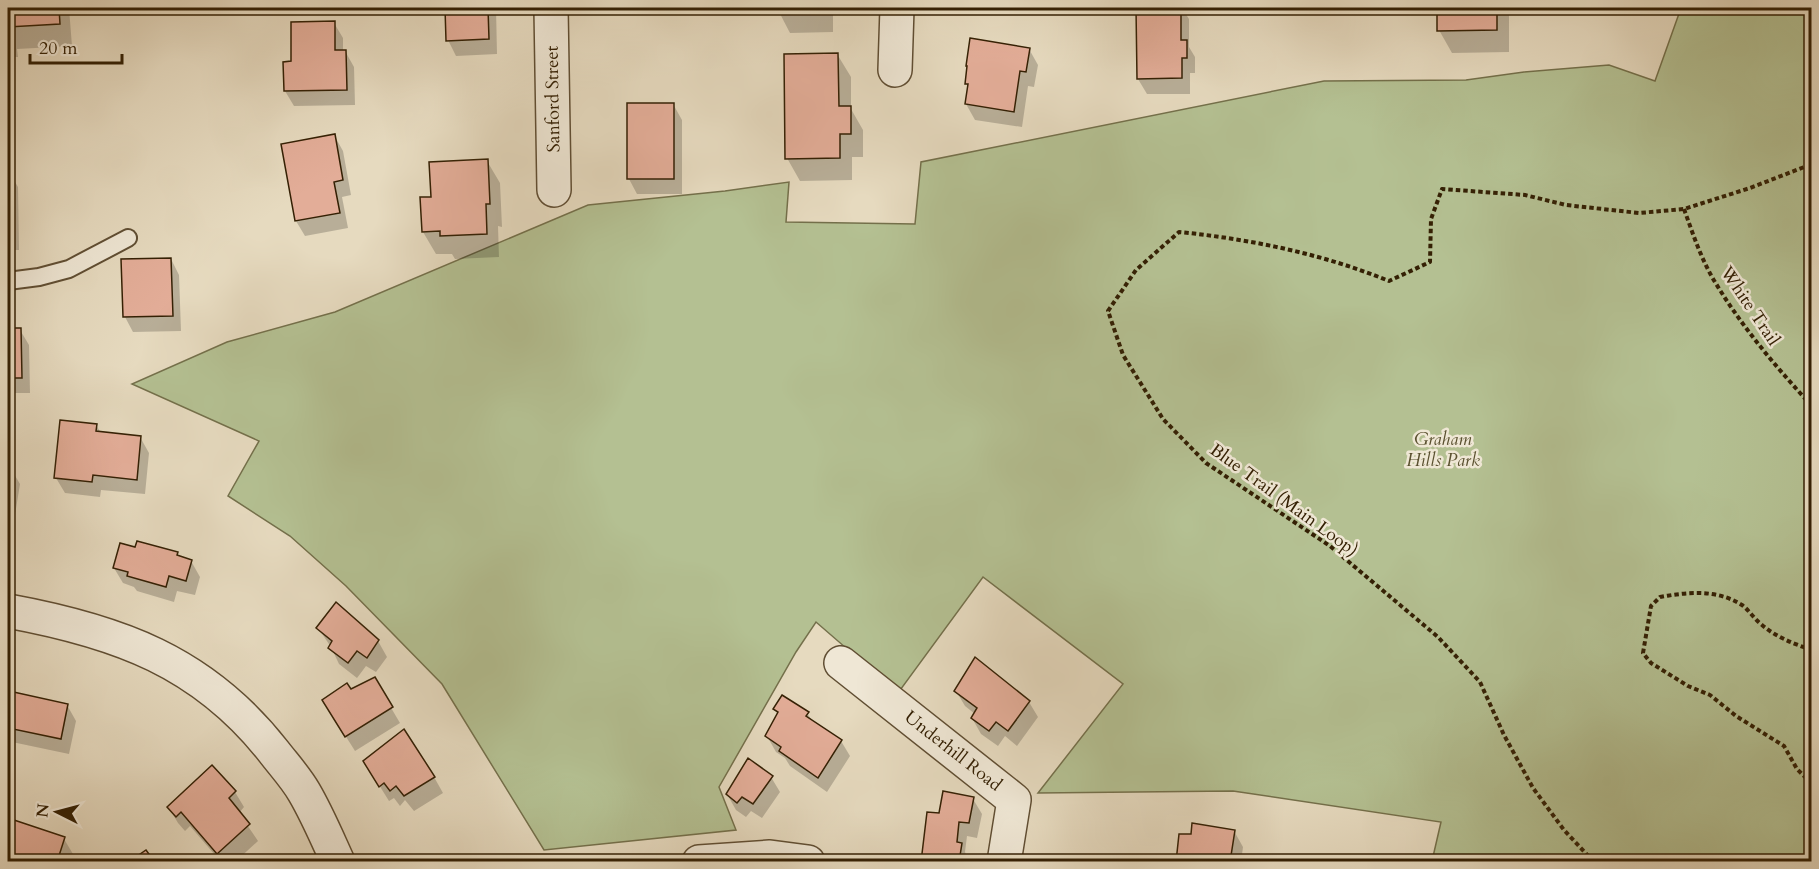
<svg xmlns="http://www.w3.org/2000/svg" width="1819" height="869" font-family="Cardo,serif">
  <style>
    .green { fill: #b4c092; stroke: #74704b; stroke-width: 1.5 }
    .shadow { fill: #0003 }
    .building { fill: #e3ad98; stroke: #342004; stroke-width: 1.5 }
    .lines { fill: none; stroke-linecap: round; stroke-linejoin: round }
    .service-casing { stroke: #604e33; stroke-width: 20 }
    .minor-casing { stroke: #604e33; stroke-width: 36 }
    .path { stroke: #342004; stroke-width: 4; stroke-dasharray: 4.5 3; stroke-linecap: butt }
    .service { stroke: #efe7d5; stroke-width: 16 }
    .minor { stroke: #efe7d5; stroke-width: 33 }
    .labels { text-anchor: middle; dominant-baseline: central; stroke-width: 5; stroke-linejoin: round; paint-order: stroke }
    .street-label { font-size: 18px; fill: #342004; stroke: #efe7d5 }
    .park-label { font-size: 18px; font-style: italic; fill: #5a502f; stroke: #efe7d5 }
  </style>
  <rect width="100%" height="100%" fill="#e6dabf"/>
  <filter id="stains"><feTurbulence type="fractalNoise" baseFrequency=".00333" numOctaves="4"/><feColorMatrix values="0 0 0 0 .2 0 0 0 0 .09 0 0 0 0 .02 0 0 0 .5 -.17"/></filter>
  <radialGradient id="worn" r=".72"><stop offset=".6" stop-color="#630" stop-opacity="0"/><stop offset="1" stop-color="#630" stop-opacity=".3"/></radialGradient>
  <!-- green -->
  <path class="green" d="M1681,8H1811V861H1432L1441,822L1233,791L1038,793L1123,684L983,577L898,693L816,622L796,652L719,787L736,830L544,850L442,684L346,586L290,536L228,496L259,441L132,384L227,342L335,312L588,205L725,191L789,182L786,222L915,224L921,162L1324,81L1466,80L1524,72L1609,65L1655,81Z"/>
  <!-- shadow -->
  <g class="shadow">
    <path d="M8,8H69L72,46L17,49L18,57H8Z"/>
    <path d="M285,8H329V11L286,9Z"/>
    <path d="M446,8H496L497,54L456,56L448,40Z"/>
    <path d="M777,8H833V32L790,33Z"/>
    <path d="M1137,8H1182L1189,19V47L1195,57V73H1190V94H1147L1138,79Z"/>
    <path d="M1437,8H1509V52L1452,53L1439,30V11Z"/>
    <path d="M334,23L343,38V51H345L354,67L355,105L294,106L285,91Z"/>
    <path d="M1029,49L1038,65L1034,87L1028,86L1022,127L975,120L966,104L969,87L966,83Z"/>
    <path d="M837,54L851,77V109L863,130V157H852V180L800,181L787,158Z"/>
    <path d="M673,104L682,120V194H637L629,179Z"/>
    <path d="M334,135L343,151L351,195L342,197L348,228L305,236L296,221Z"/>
    <path d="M487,161L500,183L502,227L498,226L499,257L455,259L452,254H436L423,232L432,198Z"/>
    <path d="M8,172H9L18,187L19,250H8Z"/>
    <path d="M171,259L179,275L181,331L133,332L125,317L123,261Z"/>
    <path d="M8,330H20L29,345L30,393H8Z"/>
    <path d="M96,425L101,433L140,437L149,453L145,494L101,490L100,497L65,493L56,478Z"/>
    <path d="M8,468L11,469L20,484L14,521L8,520Z"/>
    <path d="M136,549L177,553L179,558L191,561L200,577L195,595L177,591L174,602L137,591L134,587L123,583L114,568Z"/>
    <path d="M318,628L378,641L387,657L376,672L366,666L357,678L339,664L331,647Z"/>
    <path d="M374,679L400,723L355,751L333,716L350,691Z"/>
    <path d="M956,691L1029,702L1038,717L1017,746L1005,736L998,746L981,734L972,718L975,714L965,706Z"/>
    <path d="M10,693L67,705L76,721L69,754L12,742L8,734V705Z"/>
    <path d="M775,709L807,713L813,722L841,741L850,756L827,792L790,766L785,758L776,752L767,736L778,715Z"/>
    <path d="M374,777H434L443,793L414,811L405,800L400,806L394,798L389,801Z"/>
    <path d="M771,777L780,792L762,818L751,811L746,817L736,810L727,794Z"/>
    <path d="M235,792L244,807L239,813L258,841L235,862H221L190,826L185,831L178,823L169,808Z"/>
    <path d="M973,799L982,814L977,838L967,836L965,852L969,862H922L940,815Z"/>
    <path d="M8,819L64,839L73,854L71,862H8Z"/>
    <path d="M1234,831L1243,847L1241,862H1177Z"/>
  </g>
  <!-- building -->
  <g class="building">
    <path d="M8,8H59L60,24L8,27Z"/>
    <path d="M445,8H488L489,39L446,41Z"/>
    <path d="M776,8H821V10L776,11Z"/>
    <path d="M1136,8H1181V40H1187V58H1182V78L1137,79Z"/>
    <path d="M1437,8H1497V30L1437,31Z"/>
    <path d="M335,21V50H346L347,90L284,91L283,62L291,61V22Z"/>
    <path d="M970,38L1030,48L1026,72L1020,71L1014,112L965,104L968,84H965L967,66H966Z"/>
    <path d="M838,53L839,106H851V134H840V158L785,159L784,54Z"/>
    <rect x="627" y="103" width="47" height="76"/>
    <path d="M335,134L343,180L334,182L340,213L295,221L281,144Z"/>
    <path d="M488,159L490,204H486L487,234L440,236V231L422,232L420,197H431L429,162Z"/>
    <path d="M8,170H10L11,235H8Z"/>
    <path d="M171,258L173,316L123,317L121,259Z"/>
    <path d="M8,328H21L22,378H8Z"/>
    <path d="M60,420L97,424L96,431L141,436L137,480L93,475L92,482L54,478Z"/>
    <path d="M137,541L178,552L177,555L192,560L186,581L169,576L166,587L127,576L128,572L113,568L120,543L135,547Z"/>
    <path d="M336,602L379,640L367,658L357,651L348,663L328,648L332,641L316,628Z"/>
    <path d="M975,657L1030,701L1008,731L996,722L989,731L971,718L977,708L954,691Z"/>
    <path d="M375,677L393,707L345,737L322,700L347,683L351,689Z"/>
    <path d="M9,691L68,704L61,739L8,728Z"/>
    <path d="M782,695L809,712L806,716L842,740L818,778L779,751L781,747L765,736L778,712L773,709Z"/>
    <path d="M404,729L435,777L404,796L396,786L390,791L384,783L379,787L363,761Z"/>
    <path d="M748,758L773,776L753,804L742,797L737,803L726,794Z"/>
    <path d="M212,765L236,791L229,798L250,824L217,854L181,812L176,817L167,807Z"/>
    <path d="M943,791L974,797L969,823L959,822L957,842L962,843L959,862H921L927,812L939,813Z"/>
    <path d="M8,818L65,837L57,862H8Z"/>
    <path d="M1192,823L1235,830L1230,862H1176L1179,834H1191Z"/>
    <path d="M146,850L154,861L135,862L133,859Z"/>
  </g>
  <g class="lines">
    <!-- service casing -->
    <g class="service-casing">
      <path id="service" d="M8,281L39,277L69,269L128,238"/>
    </g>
    <!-- minor casing -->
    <g class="minor-casing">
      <g id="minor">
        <path d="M551,8L554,190"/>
        <path d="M895,70L897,8"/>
        <path d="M8,611C117,631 203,661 274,752C284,765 296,778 304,792C317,814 327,838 338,862"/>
        <path d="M841,663L1014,800L1004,862"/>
        <path d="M699,862L770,857L808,862"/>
      </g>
    </g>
    <!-- path -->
    <g class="path">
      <path d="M1684,209C1693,234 1701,259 1715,282C1742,327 1776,367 1812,406"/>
      <path d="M1812,650C1794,644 1776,637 1762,625C1754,619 1749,610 1742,605C1717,589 1688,592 1660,597L1651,606L1643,653L1651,663L1688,686L1710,695L1736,716L1784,746L1797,769L1812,784"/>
      <path d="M1594,862L1564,830L1533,788L1504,735L1480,682L1438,637L1330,546L1206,463L1163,419L1123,355L1108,311L1136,270L1179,232C1250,239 1323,254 1389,281L1430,262L1431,219L1442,189L1525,195L1566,205L1639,213L1684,209L1750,188L1812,164"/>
    </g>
    <!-- service -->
    <use href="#service" class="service"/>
    <!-- minor -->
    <use href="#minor" class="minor"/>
  </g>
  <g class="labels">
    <!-- street labels -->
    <g class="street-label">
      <text transform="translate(553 99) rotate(-91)">Sanford Street</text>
      <text transform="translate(1750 306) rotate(56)">White Trail</text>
      <text transform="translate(1284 500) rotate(36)">Blue Trail (Main Loop)</text>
      <text transform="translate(953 751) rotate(38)">Underhill Road</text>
    </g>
    <!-- park labels -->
    <g class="park-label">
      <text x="1443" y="439">Graham<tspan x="1443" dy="21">Hills Park</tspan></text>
    </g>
  </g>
  <!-- margin -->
  <rect width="1819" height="869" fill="none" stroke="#e6dabf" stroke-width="30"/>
  <rect x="9" y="9" width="1801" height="851" fill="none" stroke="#342004" stroke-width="3"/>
  <rect x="15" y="15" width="1789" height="839" fill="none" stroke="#342004" stroke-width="1.5"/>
  <!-- north arrow -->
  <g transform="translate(57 812) rotate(276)" stroke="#efe7d5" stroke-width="4.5" paint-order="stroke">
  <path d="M0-4.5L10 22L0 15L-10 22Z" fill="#342004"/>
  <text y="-9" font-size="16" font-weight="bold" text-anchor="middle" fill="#342004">N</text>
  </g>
  <!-- scale -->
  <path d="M30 54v9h92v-9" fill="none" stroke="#342004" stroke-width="3"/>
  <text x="39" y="54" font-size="18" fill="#342004" stroke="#efe7d5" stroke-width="4.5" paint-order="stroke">20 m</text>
  <rect width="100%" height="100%" filter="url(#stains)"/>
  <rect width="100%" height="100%" fill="url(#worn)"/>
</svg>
